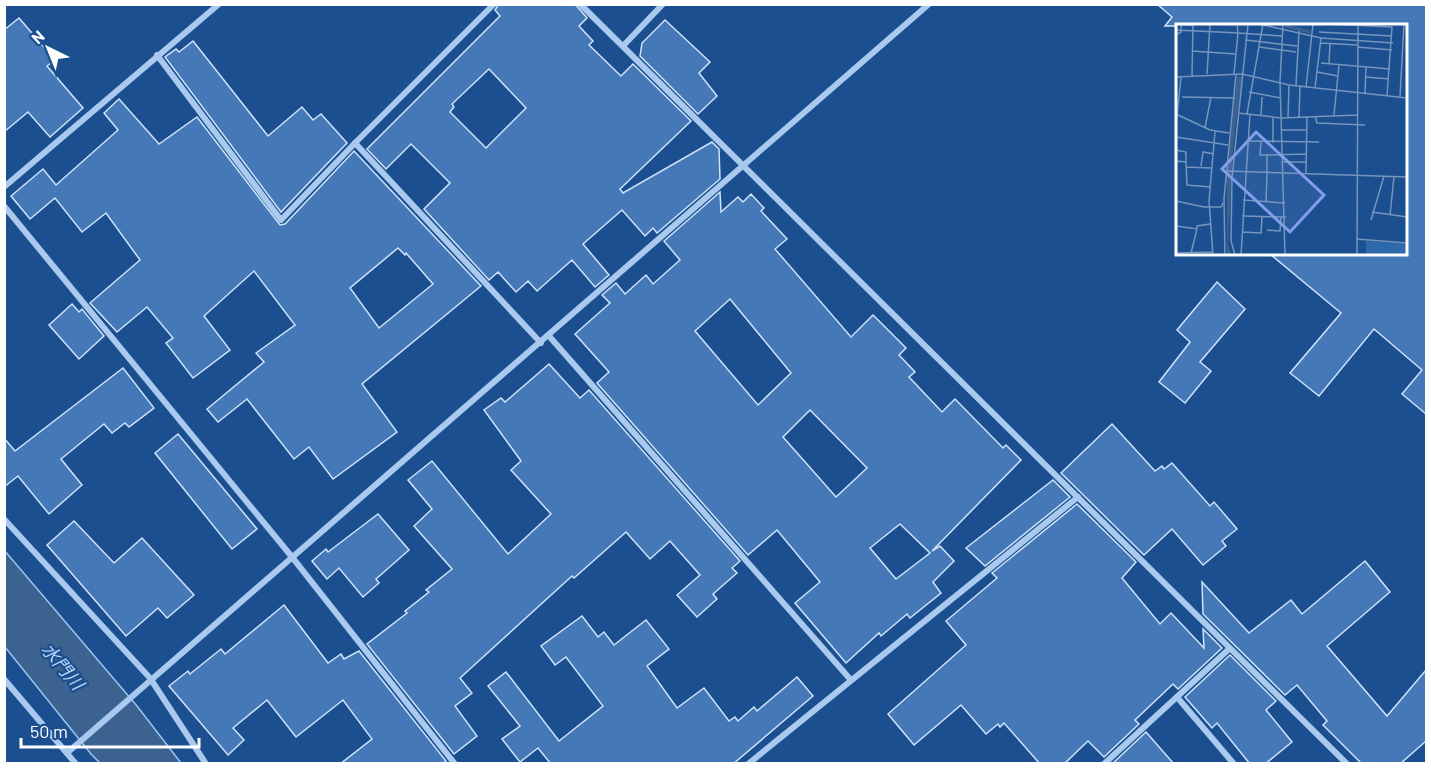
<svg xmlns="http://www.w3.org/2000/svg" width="1431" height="768" font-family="Barlow,'Noto Sans JP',sans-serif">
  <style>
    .water { fill: #3c6290; stroke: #9cc4f0; stroke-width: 1.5 }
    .building { fill: #4478b7; stroke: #cfe3fa; stroke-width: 1.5; fill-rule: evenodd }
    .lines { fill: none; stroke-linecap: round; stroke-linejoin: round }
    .minor { stroke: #a9c9ee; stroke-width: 6 }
    .labels { text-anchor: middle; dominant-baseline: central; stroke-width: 4.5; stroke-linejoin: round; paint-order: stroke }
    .water-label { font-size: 18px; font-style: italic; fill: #b5d3f5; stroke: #1b4f8f }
    .inset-river { fill: none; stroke: #3c6290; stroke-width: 3 }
    .inset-road { fill: none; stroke: #7695bc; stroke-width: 1.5 }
    .view { fill: #839eea; fill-opacity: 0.15; stroke: #839eea; stroke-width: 3 }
    .inset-edge { fill: none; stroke: #fff; stroke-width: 3 }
  </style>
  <rect width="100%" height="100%" fill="#1b4f8f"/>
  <!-- water -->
  <path class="water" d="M4,550L137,706L181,763H100L91,754L5,647Z"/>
  <!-- building -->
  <g class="building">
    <path d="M499,4H575L587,18L579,26L593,41L589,45L621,76L633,64L691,121L620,189L623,193L712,142L719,149L720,179L657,233L653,228L645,236L622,210L583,244L609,275L595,287L572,260L537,291L528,281L516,292L498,272L489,280L424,209L450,183L411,144L386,169L367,149L500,16L495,10ZM489,69L526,108L486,148L450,112L454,107L452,104Z"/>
    <path d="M1157,4H1426V414L1402,394L1422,370L1374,329L1319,396L1290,373L1341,313L1270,254H1406V26H1165L1172,17Z"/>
    <path d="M19,18L55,60L47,66L83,108L50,137L28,112L4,132V30Z"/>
    <path d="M665,20L710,62L699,73L717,96L698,114L640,56L642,43Z"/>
    <path d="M193,41L268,136L302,107L313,120L321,114L347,143L281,212L165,57L176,49L179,52Z"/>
    <path d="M119,99L159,144L197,117L280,225L285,224L354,151L481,286L362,384L397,432L333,479L309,447L294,459L247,399L218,422L207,409L264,362L256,353L295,325L254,271L204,316L230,350L193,378L166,343L173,338L147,307L117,332L90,303L140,260L106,213L82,232L55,198L30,219L11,196L43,169L56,185L118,130L104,113ZM398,248L405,255L406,253L433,284L379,328L350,288Z"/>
    <path d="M720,192L721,212L738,197L743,202L751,194L764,208L761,211L787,239L775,249L851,337L873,315L906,348L899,355L915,372L909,377L942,412L955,399L1003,448L1006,445L1021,460L932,551L940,546L954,561L933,582L941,593L910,618L907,614L881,636L879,633L846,663L795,603L820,582L777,530L748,555L597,383L609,372L575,334L610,303L602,295L616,283L625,294L646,275L653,284L680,260L664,241ZM730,299L791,373L758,405L695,331ZM810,410L867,468L836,497L783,437ZM900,524L930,553L896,579L870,548Z"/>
    <path d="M1217,282L1245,309L1200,362L1211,371L1185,403L1159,382L1190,342L1177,330Z"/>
    <path d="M72,304L79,312L82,309L104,336L79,359L49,325Z"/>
    <path d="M549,364L580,398L589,390L740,561L732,568L737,573L713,594L717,599L697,617L677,595L700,575L670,541L650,559L626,532L574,578L572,576L460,678L472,693L455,706L477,736L454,754L367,644L407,613L405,611L429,592L426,590L452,569L414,526L432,509L408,480L432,461L508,554L551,514L511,470L521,461L484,410L501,398L505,402Z"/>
    <path d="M123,368L154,408L129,427L125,423L112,433L104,424L61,459L82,485L49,514L18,476L4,487V438L15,451Z"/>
    <path d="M1112,424L1155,471L1162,466L1164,469L1172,463L1210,506L1214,502L1237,529L1222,541L1226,546L1203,565L1172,529L1144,555L1061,473Z"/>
    <path d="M178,434L257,529L232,549L155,453Z"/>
    <path d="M1053,480L1070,497L985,566L966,548Z"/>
    <path d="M1077,504L1136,562L1122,578L1160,624L1171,613L1204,648L1203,629L1222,648L1178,689L1173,684L1135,720L1139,724L1104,757L1088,741L1064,764H1040L1004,723L1000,727L998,724L986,734L961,705L914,745L888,714L966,645L946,621L997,578L992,573Z"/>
    <path d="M378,514L409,550L376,579L379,583L363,597L339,568L327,579L312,561L326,549L328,552Z"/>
    <path d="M74,521L114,563L142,538L194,595L167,618L158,608L126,636L47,545Z"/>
    <path d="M1365,561L1390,592L1327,646L1387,716L1426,670V741L1400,764H1362L1323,725L1327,721L1297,685L1285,695L1203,614L1202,582L1249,633L1291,600L1302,614Z"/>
    <path d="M284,605L328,663L341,654L344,659L359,651L446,761L442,764H340L372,739L343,700L296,737L267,700L233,728L244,740L228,755L169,686L188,671L190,674L221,649L225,654Z"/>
    <path d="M582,616L598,637L604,632L614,645L646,620L669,649L647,666L677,708L704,688L729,721L735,717L738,721L754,707L757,711L797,677L813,696L733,764H551L538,748L520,762L502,739L520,726L488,686L506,672L559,741L603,706L566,657L555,665L541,646Z"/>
    <path d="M1230,655L1276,701L1266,710L1292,742L1265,764H1250L1217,723L1212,728L1185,697Z"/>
    <path d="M1146,732L1174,764H1112Z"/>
  </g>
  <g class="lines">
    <!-- minor -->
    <g class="minor">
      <path d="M494,4L355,143L541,343"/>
      <path d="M580,4L1347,764"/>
      <path d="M623,46L663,4"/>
      <path d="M157,55L281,220L355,143"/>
      <path d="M4,187L219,4"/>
      <path d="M4,206L292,557L455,764"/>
      <path d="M549,336L850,679"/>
      <path d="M4,519L150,678L206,764"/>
      <path d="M4,679L76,764"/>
      <path d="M1177,697L1234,764"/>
      <path d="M67,753L929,4"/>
      <path d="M748,764L1078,497"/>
      <path d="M1104,764L1229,649"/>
    </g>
  </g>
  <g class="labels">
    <!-- water labels -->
    <g class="water-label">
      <text transform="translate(63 666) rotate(50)">水門川</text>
    </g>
  </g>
  <!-- overview -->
  <g transform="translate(1176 24)">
    <rect width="231" height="231" fill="#1b4f8f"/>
    <path d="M190,217L231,220V231H190Z" fill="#2e69ad"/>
    <path d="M61,52L66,53L57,124L52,220L55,231H51V148Z" fill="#3c6290"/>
    <path class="inset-river" d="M110,2L134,8"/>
    <path class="inset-road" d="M61,0L62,9L106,12M107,0L104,58L109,231M153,0L216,3L211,71M87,1L145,14L217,19M0,6L62,9L58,50M143,8L216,12M0,11L5,8V1H17M69,16L121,22M145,19L181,21M83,23L120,28M181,23L216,26M16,27L60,30M145,39L214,45M153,39L154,19M141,48L162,52M31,50L34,0M16,52L17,0M0,53L66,50L113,61L231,74M190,53L213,55M120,61L123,7M130,63L137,0M139,64L145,14M73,68L105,74M189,69L190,43M6,73L59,74M224,73L228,0M62,89L106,94L181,91M0,90L34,106L53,109M71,90L87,0M158,91L163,41M85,92L86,73M139,92L141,99L189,101M123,93L124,62M112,94L113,62M0,102L5,53M29,104L35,73M106,106H131M0,113L52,121M71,117L143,118M85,118L84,131H91M97,119V94M0,126L10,128V138M0,137L10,138L11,161L34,163M107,138H130M25,142L27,128L38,130M10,143L35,144M50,147L231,153M91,148V131L130,130M130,149L131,93M67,176L109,179M0,177L28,183H45L47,179M90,178L91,149M196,188L231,193M214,191L218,153M66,192L110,193M195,196L208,152M0,202L21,205V202L34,200M91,206L104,207L105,193M66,208L85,209L86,193M180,215L231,219M0,229L37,228M15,229L21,205M37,231L33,177L39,108M49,231L48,175L60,50M59,231L55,217L56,154L72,0M65,231L74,90M181,231L182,0"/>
    <path class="view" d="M80,108L148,171L114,208L46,145Z"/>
    <rect width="231" height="231" class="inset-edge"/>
  </g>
  <!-- border -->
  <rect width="1431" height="768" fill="none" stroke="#ffffff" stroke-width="12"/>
  <!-- north arrow -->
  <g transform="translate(48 48) rotate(317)" stroke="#1b4f8f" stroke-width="4.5" paint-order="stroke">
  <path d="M0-4.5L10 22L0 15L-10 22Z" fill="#ffffff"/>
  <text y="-9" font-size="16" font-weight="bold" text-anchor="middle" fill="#ffffff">N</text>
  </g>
  <!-- scale -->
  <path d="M21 738v9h178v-9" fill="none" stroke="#ffffff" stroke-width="3"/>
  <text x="30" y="738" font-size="18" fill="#ffffff" stroke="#1b4f8f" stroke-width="4.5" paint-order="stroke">50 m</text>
</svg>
